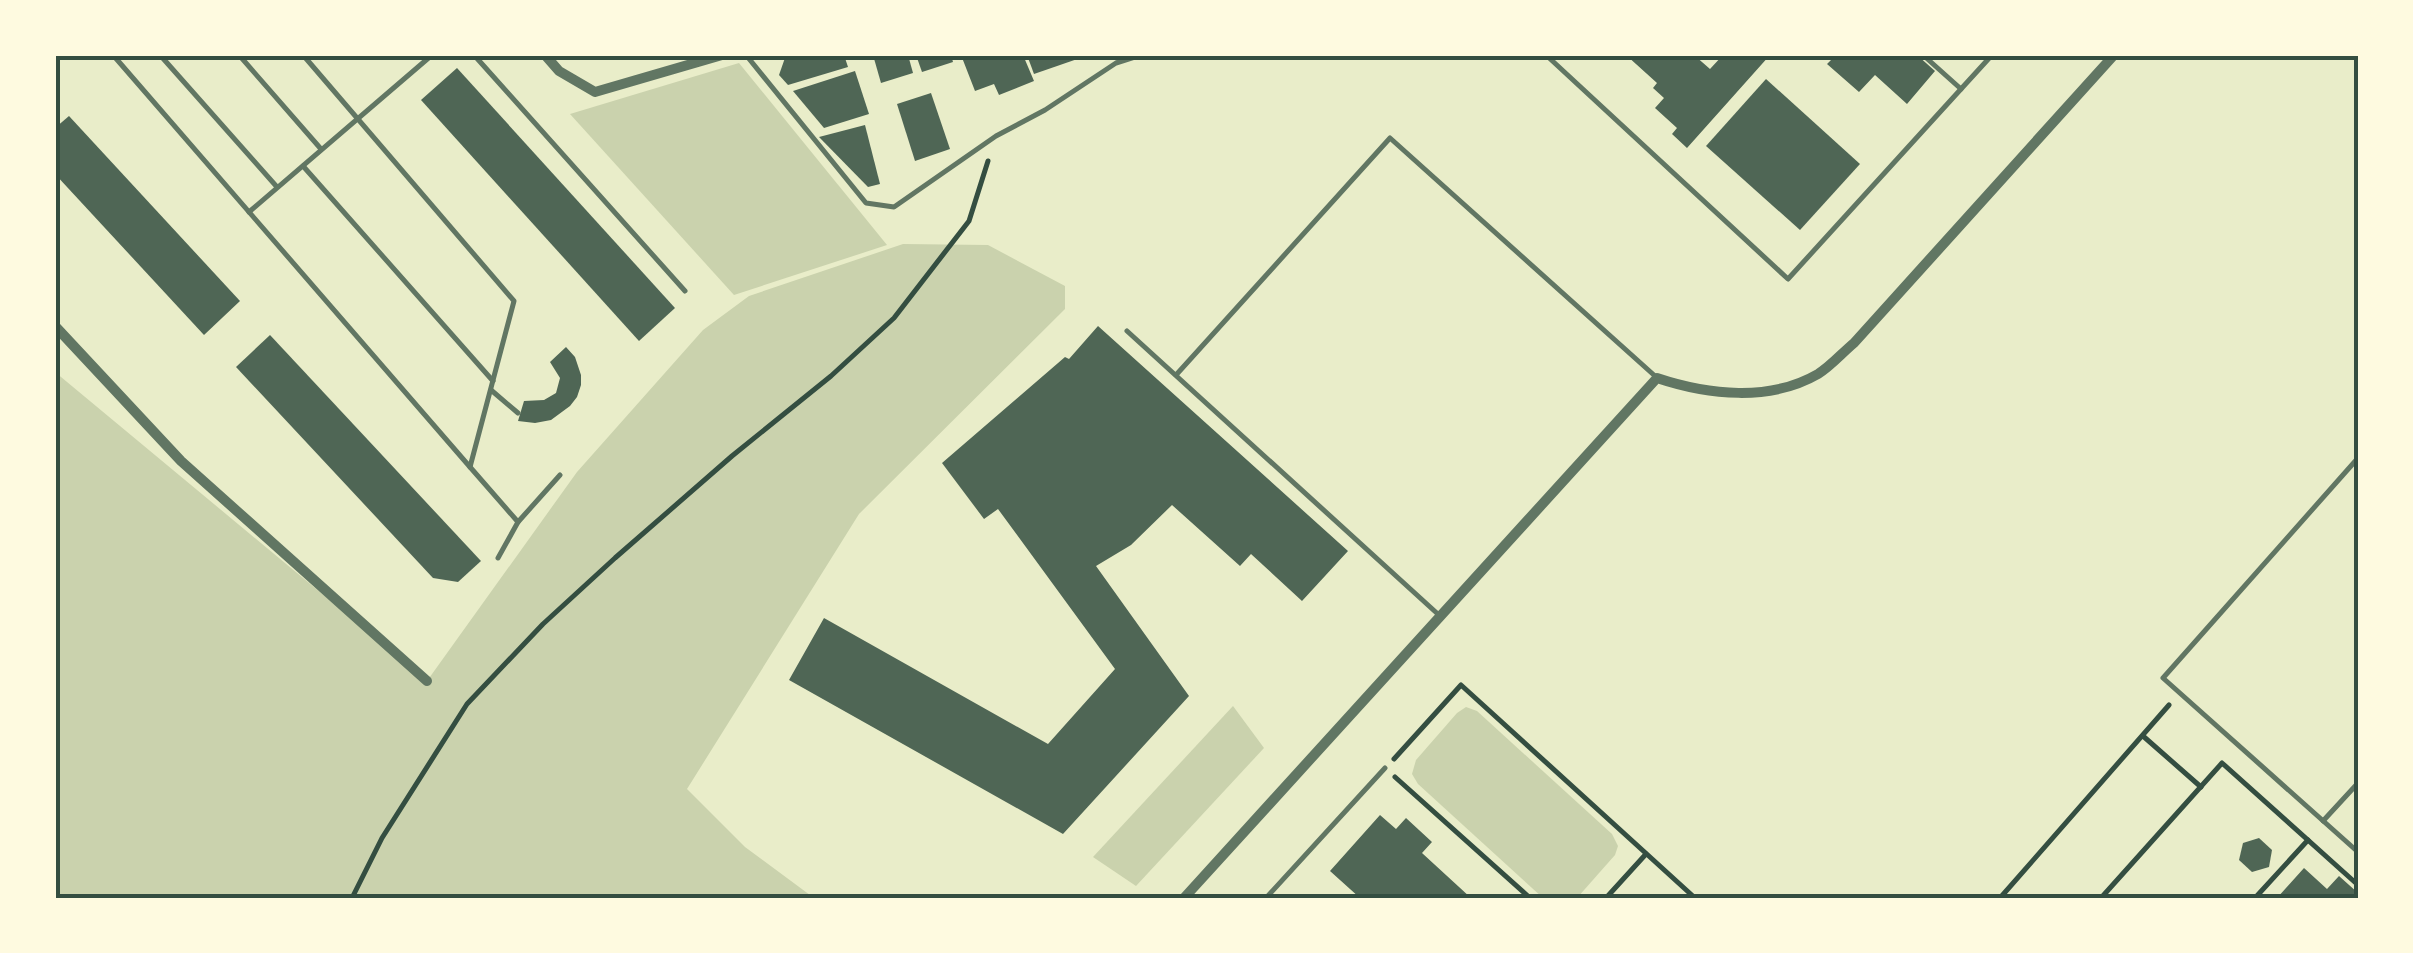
<svg xmlns="http://www.w3.org/2000/svg" width="2413" height="953" font-family="'Times New Roman',serif">
  <style>
    .green { fill: #cad2ad }
    .building { fill: #4f6655 }
    .lines { fill: none; stroke-linecap: round; stroke-linejoin: round }
    .path { stroke: #344e41; stroke-width: 5 }
    .service { stroke: #617663; stroke-width: 5 }
    .minor { stroke: #617663; stroke-width: 10 }
    .neatline { fill: none; stroke: #344e41; stroke-width: 4 }
  </style>
  <rect width="100%" height="100%" fill="#e9edc9"/>
  <!-- green -->
  <g class="green">
    <path d="M739,63L887,245L734,295L570,114Z"/>
    <path d="M903,244L988,245L1065,286V309L859,514L687,789L745,847L814,898H55V372L427,681L577,472L703,330L749,296Z"/>
    <path d="M1233,706L1264,748L1136,886L1093,857Z"/>
    <path d="M1466,707L1477,711L1612,834L1618,846L1615,855L1577,898H1543L1418,784L1412,774L1416,760L1457,713Z"/>
  </g>
  <!-- building -->
  <g class="building">
    <path d="M786,55H844L848,67L788,85L779,75Z"/>
    <path d="M873,55H908L913,73L881,83Z"/>
    <path d="M916,55H951L953,62L922,72Z"/>
    <path d="M961,55H1023L1034,81L999,95L994,84L975,91Z"/>
    <path d="M1027,55H1086V56L1034,74Z"/>
    <path d="M1626,55H1694L1710,69L1723,55H1770L1687,148L1672,134L1677,128L1655,108L1664,98L1653,88L1657,83Z"/>
    <path d="M1836,55H1917L1935,71L1907,104L1875,75L1859,92L1827,64Z"/>
    <path d="M457,68L675,308L639,341L421,100Z"/>
    <path d="M855,71L869,114L824,128L793,91Z"/>
    <path d="M1766,79L1860,164L1800,230L1706,146Z"/>
    <path d="M931,93L950,149L915,161L897,104Z"/>
    <path d="M69,116L240,301L204,335L55,174V128Z"/>
    <path d="M865,125L880,184L868,187L819,137Z"/>
    <path d="M1098,326L1348,551L1302,601L1251,554L1240,566L1172,505L1131,545L1096,566L1189,696L1063,834L789,680L824,618L1048,744L1115,669L998,509L984,519L942,463L1065,357L1069,359Z"/>
    <path d="M270,335L481,561L458,582L433,578L236,367Z"/>
    <path d="M566,347L575,357L581,375V385L577,397L570,406L551,420L535,423L518,421L524,401L544,400L556,393L560,378L550,362Z"/>
    <path d="M1380,815L1396,829L1406,818L1432,842L1422,853L1471,898H1360L1330,871Z"/>
    <path d="M2259,838L2272,850L2269,867L2252,872L2239,860L2243,843Z"/>
    <path d="M2304,868L2327,889L2339,876L2358,893V898H2277Z"/>
  </g>
  <g class="lines">
    <!-- path -->
    <g class="path">
      <path d="M2143,736L2201,787"/>
      <path d="M1394,759L1461,685L1695,898"/>
      <path d="M1395,777L1530,898"/>
      <path d="M352,898L382,838L467,704L543,624L615,558L732,456L831,376L894,318L969,221L988,161"/>
      <path d="M1606,898L1646,854"/>
      <path d="M2000,898L2169,705"/>
      <path d="M2101,898L2222,763L2358,885"/>
      <path d="M2255,898L2308,840"/>
    </g>
    <!-- service -->
    <g class="service">
      <path d="M113,55L470,467L514,301L303,55"/>
      <path d="M160,55L277,187"/>
      <path d="M239,55L321,149"/>
      <path d="M474,55L685,291"/>
      <path d="M746,55L866,203L894,207L996,136L1045,110L1116,63L1141,55"/>
      <path d="M1546,55L1788,279L1961,89"/>
      <path d="M1923,55L1961,89L1992,55"/>
      <path d="M303,166L493,381"/>
      <path d="M249,212L432,55"/>
      <path d="M1127,331L1440,616"/>
      <path d="M1176,375L1390,138L1655,376"/>
      <path d="M491,390L518,413"/>
      <path d="M2358,458L2163,678L2358,852"/>
      <path d="M470,467L518,522L560,475"/>
      <path d="M498,558L518,522"/>
      <path d="M2323,821L2358,783"/>
      <path d="M1266,898L1385,768"/>
    </g>
    <!-- minor -->
    <g class="minor">
      <path d="M545,55L559,71L595,92L722,55"/>
      <path d="M55,326L181,461L427,681"/>
      <path d="M1184,898L1657,378C1708,395 1770,402 1818,374C1831,366 1842,353 1854,343L2114,55"/>
    </g>
  </g>
  <!-- border -->
  <rect width="2413" height="953" fill="none" stroke="#fefae0" stroke-width="115"/>
  <rect x="58" y="58" width="2298" height="838" class="neatline"/>
</svg>
